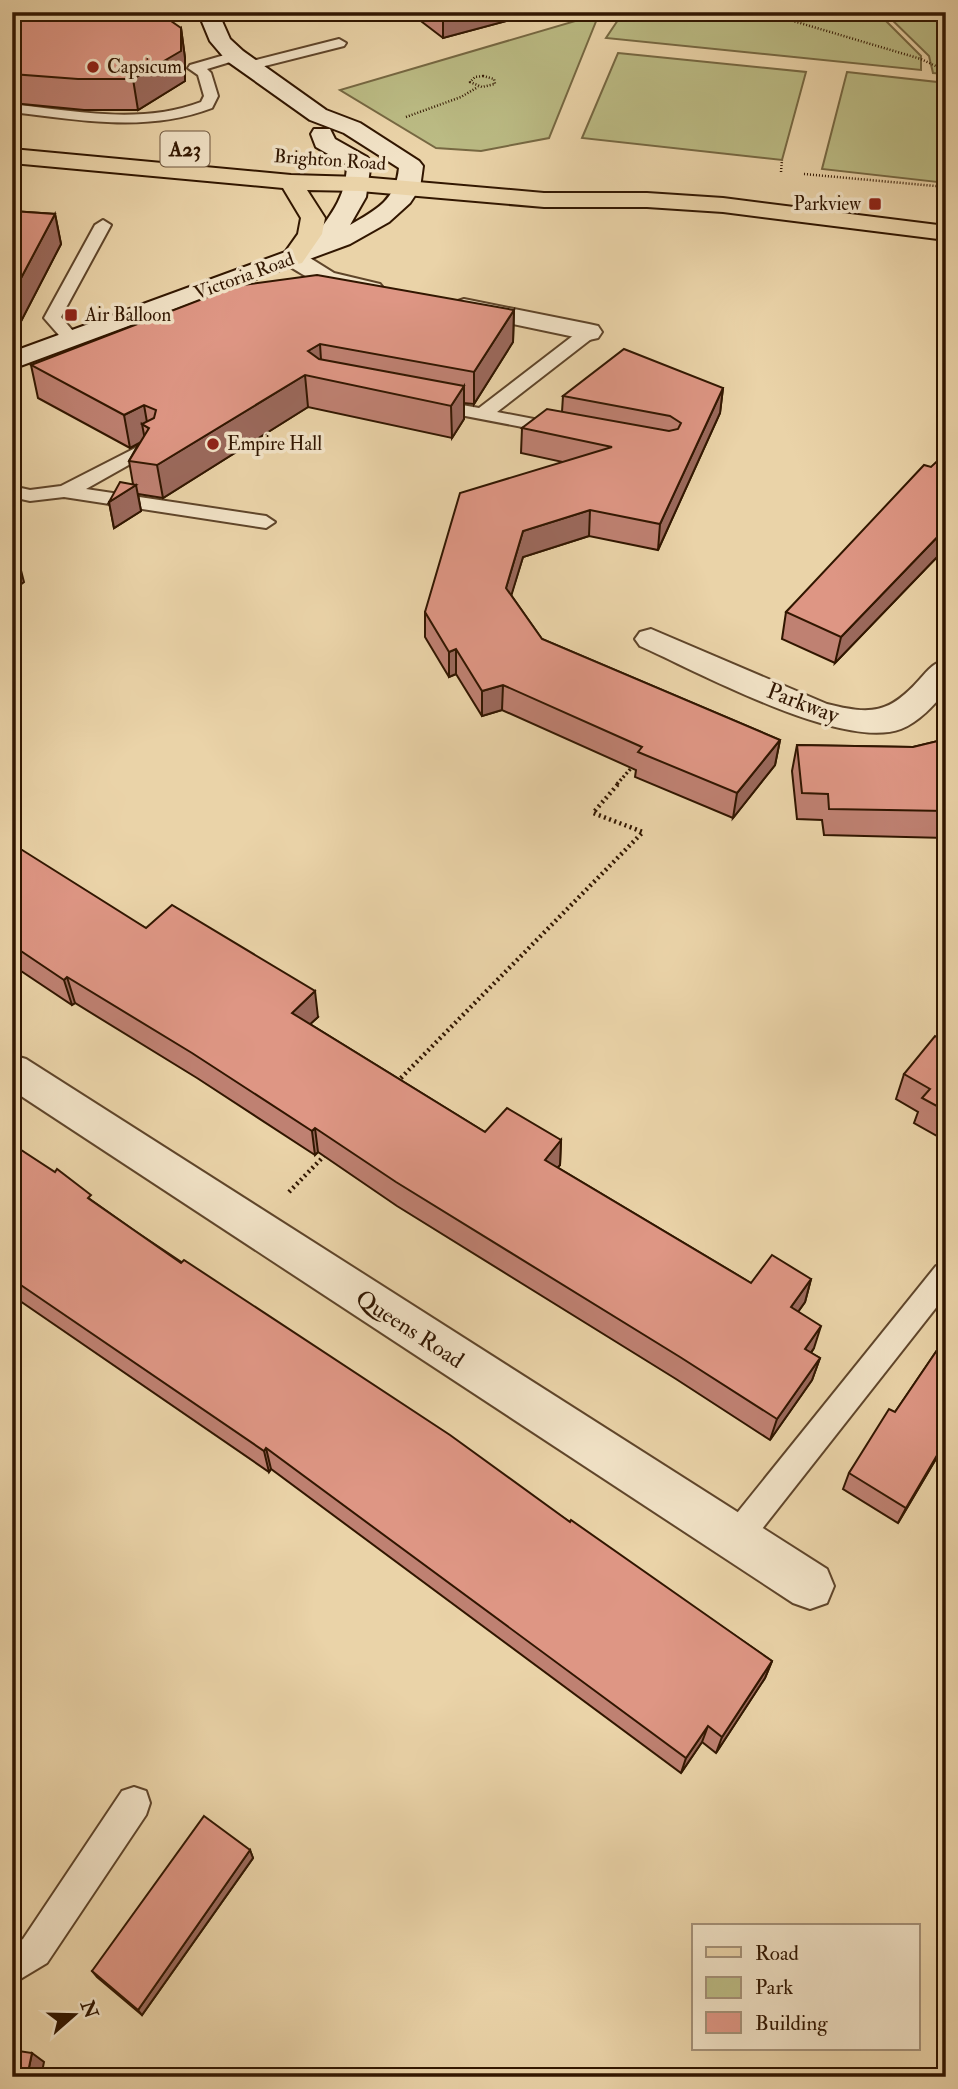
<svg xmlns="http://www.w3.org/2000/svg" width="958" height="2089" font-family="'IM FELL Double Pica',serif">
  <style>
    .green { fill: #bbbb84; stroke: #766842; stroke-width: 2 }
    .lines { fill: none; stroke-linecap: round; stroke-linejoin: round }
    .lane-casing { stroke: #5f452a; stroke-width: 4 }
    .street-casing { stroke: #5f452a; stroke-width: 4 }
    .secondary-casing { stroke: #311600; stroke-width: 4 }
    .primary-casing { stroke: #311600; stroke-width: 4 }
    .path-far2 { stroke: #311600; stroke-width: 2.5; stroke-dasharray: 1 2; stroke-linecap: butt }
    .path-far1 { stroke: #311600; stroke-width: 3.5; stroke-dasharray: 2 2.5; stroke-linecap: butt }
    .path { stroke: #311600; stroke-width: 4.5; stroke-dasharray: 2 3.5; stroke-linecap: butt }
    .lane { fill: #f1e2c6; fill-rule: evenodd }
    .street { fill: #f1e2c6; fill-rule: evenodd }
    .secondary { fill: #f1e2c6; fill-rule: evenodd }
    .primary { fill: #ead3a8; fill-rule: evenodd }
    .wall { fill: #bf8172; stroke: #311600; stroke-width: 2 }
    .shaded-wall { fill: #9b695c; stroke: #311600; stroke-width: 2 }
    .building { fill: #de9684; stroke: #311600; stroke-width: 2 }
    .poi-dot { fill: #8f2418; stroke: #f1e2c6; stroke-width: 2.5 }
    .labels { text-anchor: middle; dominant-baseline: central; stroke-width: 7; stroke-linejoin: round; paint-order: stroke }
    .far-poi-label { font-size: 19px; fill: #311600; stroke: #f1e2c6; text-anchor: start }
    .far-street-label { font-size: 19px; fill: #311600; stroke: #f1e2c6 }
    .shield { fill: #f1e2c6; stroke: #6b533b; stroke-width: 2 }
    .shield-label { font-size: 21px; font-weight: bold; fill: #311600 }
    .street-label { font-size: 23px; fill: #311600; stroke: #f1e2c6 }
  </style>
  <rect width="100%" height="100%" fill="#ead3a8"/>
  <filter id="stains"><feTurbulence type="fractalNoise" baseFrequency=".00286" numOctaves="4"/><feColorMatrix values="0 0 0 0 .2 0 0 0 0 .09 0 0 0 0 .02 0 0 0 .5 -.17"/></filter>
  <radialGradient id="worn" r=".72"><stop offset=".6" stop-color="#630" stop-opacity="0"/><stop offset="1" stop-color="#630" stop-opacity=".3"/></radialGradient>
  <!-- green -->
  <g class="green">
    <path d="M636,12H877L921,56V70L606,38L620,17Z"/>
    <path d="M884,12H946V74L933,73L929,56Z"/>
    <path d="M599,14L549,138L481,151L436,148L340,90Z"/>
    <path d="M618,53L806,72L782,160L582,138Z"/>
    <path d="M847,72L946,83V183L822,169Z"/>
  </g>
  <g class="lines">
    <!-- lane casing -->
    <g class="lane-casing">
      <g id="lane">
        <path d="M339,39L346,43L344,46L249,70L242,66L244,63Z"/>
        <path d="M235,52L242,56L240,59L207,69L211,73L218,96L212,108C146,133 80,120 12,112V104C75,111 140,125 201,102L204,96L198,75L188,68L190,65Z"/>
        <path d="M103,220L111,225L61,317L79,338L71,343L65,342L44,318L95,225Z"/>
        <path d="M589,327L597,332L595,336L497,412L565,425L568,429L565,433L559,434L434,410L425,405L434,400L479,408L583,328Z"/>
        <path d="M151,440L160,445L157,449L86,489L266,516L275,522L266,528L64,497L30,501L12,497V486L30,490L61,486Z"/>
        <path d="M946,1262V1295L747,1548L736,1552L725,1548L721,1538L725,1528L936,1266Z"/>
        <path d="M134,1787L146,1791L150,1803L146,1815L47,1963L12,1984V1946L23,1939L122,1791Z"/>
      </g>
    </g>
    <!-- street casing -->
    <g class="street-casing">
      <g id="street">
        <path d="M293,251L302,253L334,273L380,284L384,289L380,294C349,302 309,279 284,263L281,258L284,253Z"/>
        <path d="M464,299L589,324L598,326L602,332L598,338L589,340L455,312L451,307L455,302Z"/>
        <path d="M651,629L827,704C871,715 889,714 920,679C929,669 933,663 946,660V691C934,705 919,722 901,729C842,751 699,672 640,646L635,639L640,632Z"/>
        <path d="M12,1055L26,1059L827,1569L834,1586L827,1603L810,1609L793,1603L12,1090Z"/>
      </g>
    </g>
    <!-- secondary casing -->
    <g class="secondary-casing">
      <path id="secondary" d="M198,12H218L230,39L243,51L326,110L360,123L419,161L423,166L420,188L410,203L389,222L350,244L12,369V352L310,243C329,217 346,199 347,165L316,147L311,134L314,129H330L335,139L367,157L371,162L366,197L350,225C376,210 396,200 399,168L344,133L310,120L227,61L210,41Z"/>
    </g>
    <!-- primary casing -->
    <g class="primary-casing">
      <path id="primary" d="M12,149L291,175L360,177L544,193H647L723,198L946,226V240L723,212L647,207H544L360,191L307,190L325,218L322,234L302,263L293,265L284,263L281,258L298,234L301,218L283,188L12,163Z"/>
    </g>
    <!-- path-far2 -->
    <g class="path-far2">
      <path d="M763,12L921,59L946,71"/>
      <path d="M483,76L494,79L495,84L482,87L470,82L475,77Z"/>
      <path d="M406,117L461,97L478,87"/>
      <path d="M781,172L782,160"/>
      <path d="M804,174L946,187"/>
    </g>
    <!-- path-far1 -->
    <path class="path-far1" d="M617,784L634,765"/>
    <!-- path -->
    <g class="path">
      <path d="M397,1082L643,832L593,813L619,783"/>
      <path d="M289,1192L327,1153"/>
    </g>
    <!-- lane -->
    <use href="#lane" class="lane"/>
    <!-- street -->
    <use href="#street" class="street"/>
    <!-- secondary -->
    <use href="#secondary" class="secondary"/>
    <!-- primary -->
    <use href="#primary" class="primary"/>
  </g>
  <!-- wall -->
  <g class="wall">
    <path d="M409,12H540L443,38Z"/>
    <path d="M12,23L181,28L185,58V81L138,110H84L12,103Z"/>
    <path d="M12,211L55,214L61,244L16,331H12Z"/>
    <path d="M514,310L513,342L474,404L464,403V419L452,438L308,407L163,498L138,494L141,511L114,528L109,502L133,484L129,461L139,443L130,448L38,398L31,365Z"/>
    <path d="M723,388L720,413L658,550L589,536L523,557L511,595L542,639L780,740L775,765L733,818L635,777L636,770L502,710L482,716L456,674L449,677L425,637V612L563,462L521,453L522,428L562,412L563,396Z"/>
    <path d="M946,453V554L944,557L939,555L835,663L782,639L786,612Z"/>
    <path d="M946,739V838L824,835L822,820L797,819L792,771L797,745L913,747Z"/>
    <path d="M12,853L146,928L318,1017L310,1024L485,1132L561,1140L560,1165L557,1167L751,1283L811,1279L805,1302L798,1312L814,1348L811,1353L820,1358L812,1380L770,1440L676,1379L397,1206L318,1152L315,1155L197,1078L75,1003L72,1005L12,965Z"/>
    <path d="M946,1043V1141L914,1123L918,1112L896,1099L904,1074Z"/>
    <path d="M12,1144L135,1231L570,1522L772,1661L765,1678L716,1753L702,1742L681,1773L271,1469L269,1472L20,1301L12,1308Z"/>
    <path d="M946,1337V1442L898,1523L843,1489L849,1473L895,1412Z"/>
    <path d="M250,1850L253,1858L142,2015L97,1977L92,1971Z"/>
  </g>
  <!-- shaded-wall -->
  <g class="shaded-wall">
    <path d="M443,12H540L443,38Z"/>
    <path d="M181,28L185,58V81L138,110L133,79Z"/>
    <path d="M55,214L61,244L16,331L12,314V295Z"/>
    <path d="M514,310L513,342L474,404V372Z"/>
    <path d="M320,344L322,376L308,351Z"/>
    <path d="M305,375L308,407L163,498L157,465Z"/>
    <path d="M464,386V419L452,438L451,406Z"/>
    <path d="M723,388L720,413L658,550L660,524Z"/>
    <path d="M144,405L148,428L142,424L145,440L130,448L124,415Z"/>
    <path d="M136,485L141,511L114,528L109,502Z"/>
    <path d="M590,510L589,536L523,557L506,613V588L523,531Z"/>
    <path d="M946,528L939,555L835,663L841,637Z"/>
    <path d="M16,551L24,582L12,591V554Z"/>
    <path d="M456,649V674L449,677V652Z"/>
    <path d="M503,685L502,710L482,716V691Z"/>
    <path d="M780,740L775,765L733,818L737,793Z"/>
    <path d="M67,977L75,1003L72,1005L64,980Z"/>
    <path d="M315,991L318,1017L295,1038L292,1013Z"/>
    <path d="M315,1128L318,1152L315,1155L312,1131Z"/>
    <path d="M561,1140L560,1165L543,1184L545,1160Z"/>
    <path d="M811,1279L805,1302L785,1330L791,1307Z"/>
    <path d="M12,1283L20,1301L12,1308Z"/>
    <path d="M821,1326L814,1348L798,1371L805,1349Z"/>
    <path d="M820,1358L812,1380L770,1440L777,1419Z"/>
    <path d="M946,1440V1442L898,1523L906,1508Z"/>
    <path d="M266,1448L271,1469L269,1472L264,1451Z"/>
    <path d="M772,1661L765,1678L716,1753L722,1737Z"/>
    <path d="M708,1726L702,1742L681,1773L686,1758Z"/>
    <path d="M250,1850L253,1858L142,2015L138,2010Z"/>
    <path d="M32,2053L44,2062L41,2077H27Z"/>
  </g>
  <!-- building -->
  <g class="building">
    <path d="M17,12H158L181,28V51L133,79H78L12,74V23H15Z"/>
    <path d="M12,211L55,214L12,295Z"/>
    <path d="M317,275L514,310L474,372L320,344L308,351L319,359L464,386L451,406L305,375L157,465L129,461L149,428L142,424L154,418L156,410L144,405L124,415L31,365L236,286Z"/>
    <path d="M624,349L723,388L660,524L590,510L523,531L506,588L542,639L780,740L737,793L638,752L642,747L503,685L482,691L456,649L449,652L425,612L460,493L612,447L522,428L547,409L669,431L678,429L681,423L670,416L563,396Z"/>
    <path d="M946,453V528L841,637L786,612L924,465L931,467Z"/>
    <path d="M120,482L136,485L109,502Z"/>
    <path d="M946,739V811L829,809L828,794L802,793L797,745L913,747Z"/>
    <path d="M19,848L146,928L172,905L315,991L292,1013L485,1132L507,1108L561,1140L545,1160L751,1283L772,1255L811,1279L791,1307L821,1326L805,1349L820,1358L777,1419L680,1357L396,1182L315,1128L312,1131L192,1053L67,977L64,980L12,945V853Z"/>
    <path d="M935,1036L946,1043V1111L922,1098L930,1089L904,1074Z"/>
    <path d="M12,1144L55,1172L57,1169L91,1195L88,1198L181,1263L184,1260L450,1435L570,1522L571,1520L772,1661L722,1737L708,1726L686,1758L266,1448L264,1451L12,1279Z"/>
    <path d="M946,1337V1440L906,1508L849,1473L889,1409L895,1412Z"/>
    <path d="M204,1816L250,1850L138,2010L92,1971Z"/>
    <path d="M12,2050L32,2053L27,2077H12Z"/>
  </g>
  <!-- markers -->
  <g class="poi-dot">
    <circle cx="93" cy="67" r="7"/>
    <rect x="868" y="197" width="14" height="14" rx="3.5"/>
    <rect x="64" y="308" width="14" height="14" rx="3.5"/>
    <circle cx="213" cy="444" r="7"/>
  </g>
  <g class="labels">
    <!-- far-poi labels -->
    <g class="far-poi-label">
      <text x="107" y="67">Capsicum</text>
      <text x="861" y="204" text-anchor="end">Parkview</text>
      <text x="85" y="315">Air Balloon</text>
      <text x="227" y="444">Empire Hall</text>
    </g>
    <!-- far-street labels -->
    <g class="far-street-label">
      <text transform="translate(330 160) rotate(4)">Brighton Road</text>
      <text transform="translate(244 276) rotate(-20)">Victoria Road</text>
    </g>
    <!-- shield labels -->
    <rect class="shield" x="160.5" y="131.5" width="49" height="35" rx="5"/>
    <g class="shield-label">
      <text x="185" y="149">A23</text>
    </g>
    <!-- street labels -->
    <g class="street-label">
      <text transform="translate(803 703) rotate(21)">Parkway</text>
      <text transform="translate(410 1329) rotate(33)">Queens Road</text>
    </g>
  </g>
  <!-- margin -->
  <rect width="958" height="2089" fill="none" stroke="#ead3a8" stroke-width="42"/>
  <rect x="14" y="14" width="930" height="2061" fill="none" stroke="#311600" stroke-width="3.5"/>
  <rect x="21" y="21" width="916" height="2047" fill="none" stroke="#311600" stroke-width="2"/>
  <!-- legend -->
  <rect x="692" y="1924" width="228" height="126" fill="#f1e2c6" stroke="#a49077" stroke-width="2"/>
  <rect x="706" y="1947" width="35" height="10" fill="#ead3a8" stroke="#a49077" stroke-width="2"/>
  <text x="755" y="1960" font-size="21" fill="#311600">Road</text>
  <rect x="706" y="1977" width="35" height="21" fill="#bbbb84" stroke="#a49077" stroke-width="2"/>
  <text x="755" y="1994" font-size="21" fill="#311600">Park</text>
  <rect x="706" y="2012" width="35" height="21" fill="#de9684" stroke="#a49077" stroke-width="2"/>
  <text x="755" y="2030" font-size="21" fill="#311600">Building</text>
  <!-- north arrow -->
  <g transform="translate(74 2015) rotate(70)" stroke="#f1e2c6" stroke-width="5" paint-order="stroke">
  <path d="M0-5L12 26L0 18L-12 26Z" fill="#311600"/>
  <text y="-10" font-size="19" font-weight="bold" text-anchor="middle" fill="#311600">N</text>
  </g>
  <rect width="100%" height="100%" filter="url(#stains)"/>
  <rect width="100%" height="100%" fill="url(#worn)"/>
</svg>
